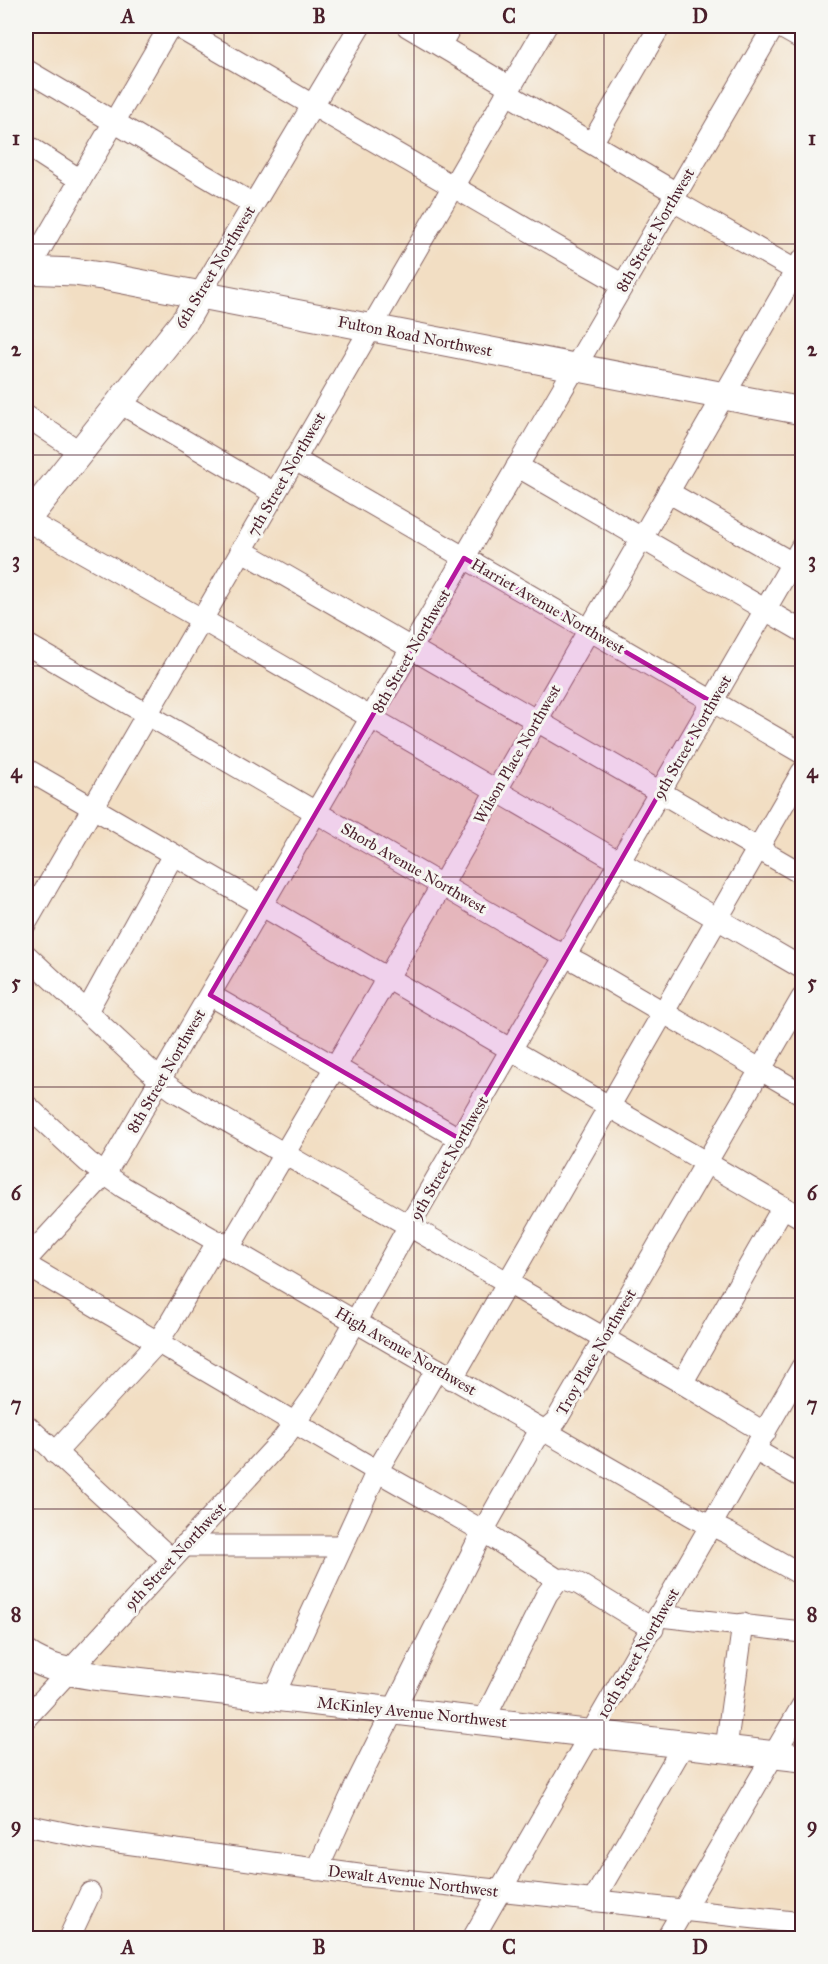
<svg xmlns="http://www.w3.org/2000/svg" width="828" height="1964" font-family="'IM FELL Great Primer',serif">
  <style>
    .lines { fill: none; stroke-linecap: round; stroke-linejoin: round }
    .minor-casing { stroke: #856260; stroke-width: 23 }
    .major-casing { stroke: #856260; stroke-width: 29 }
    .minor { stroke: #fff; stroke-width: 21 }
    .major { stroke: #fff; stroke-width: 27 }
    .marked { fill: #b5179e; fill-opacity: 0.2; stroke: #b5179e; stroke-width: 4.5; stroke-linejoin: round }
    .grid { fill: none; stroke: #4a1f2b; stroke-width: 1.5; stroke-opacity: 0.55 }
    .labels { text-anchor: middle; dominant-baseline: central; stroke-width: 6; stroke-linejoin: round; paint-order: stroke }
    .street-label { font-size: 16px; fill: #4a1f2b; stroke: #f6f6f2 }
    .neatline { fill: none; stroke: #4a1f2b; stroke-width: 2 }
    .grid-label { font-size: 20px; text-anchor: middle; font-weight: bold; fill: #4a1f2b }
  </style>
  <rect width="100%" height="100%" fill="#f6f6f2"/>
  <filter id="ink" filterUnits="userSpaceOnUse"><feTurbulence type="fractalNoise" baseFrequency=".0167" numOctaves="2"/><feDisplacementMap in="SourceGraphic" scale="12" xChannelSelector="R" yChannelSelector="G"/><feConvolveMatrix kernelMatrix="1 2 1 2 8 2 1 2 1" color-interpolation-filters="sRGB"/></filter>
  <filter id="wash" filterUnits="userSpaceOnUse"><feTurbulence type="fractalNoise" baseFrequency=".008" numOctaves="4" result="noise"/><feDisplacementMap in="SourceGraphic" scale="24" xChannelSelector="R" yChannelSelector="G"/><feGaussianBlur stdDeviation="1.35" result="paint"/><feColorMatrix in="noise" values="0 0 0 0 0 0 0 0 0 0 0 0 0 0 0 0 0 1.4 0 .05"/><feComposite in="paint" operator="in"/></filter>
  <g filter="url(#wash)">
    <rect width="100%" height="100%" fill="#f2dec3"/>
  </g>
  <g filter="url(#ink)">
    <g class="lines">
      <!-- minor casing -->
      <g class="minor-casing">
        <g id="minor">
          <path d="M176,26L623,285"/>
          <path d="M407,26L510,87"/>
          <path d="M779,26L802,39"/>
          <path d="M440,45L451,26"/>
          <path d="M26,70L253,204"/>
          <path d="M506,93L676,193"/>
          <path d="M592,143L660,26"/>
          <path d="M26,145L80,180"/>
          <path d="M672,200L802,274"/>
          <path d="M28,270L170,26"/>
          <path d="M200,294L360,26"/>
          <path d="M120,403L274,493"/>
          <path d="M26,416L80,452"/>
          <path d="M294,459L802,753"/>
          <path d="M517,466L802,631"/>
          <path d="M668,492L792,563"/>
          <path d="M26,520L201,619L802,968"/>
          <path d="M241,550L802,874"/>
          <path d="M26,644L548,947L581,964L802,1094"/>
          <path d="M26,769L802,1218"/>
          <path d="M26,923L546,26"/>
          <path d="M26,955L160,1080L175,1091L682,1383L765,1433"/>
          <path d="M210,995L460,1139"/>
          <path d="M87,1011L173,855"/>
          <path d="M26,1105L88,1162L123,1187L437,1369L696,1518L728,1533L802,1575"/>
          <path d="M229,1248L442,885L802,260"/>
          <path d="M26,1260L104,1175L112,1162L774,26"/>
          <path d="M26,1265L377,1471L483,1531L558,1580L565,1579L579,1584L653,1629"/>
          <path d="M452,1379L802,772"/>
          <path d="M682,1383L783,1207"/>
          <path d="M26,1425L171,1559"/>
          <path d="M755,1450L802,1477"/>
          <path d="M55,1453L157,1343L170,1323L218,1241"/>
          <path d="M183,1546H342"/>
          <path d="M660,1616L802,1632"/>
          <path d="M273,1697L377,1471L437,1369"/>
          <path d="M26,1718L282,1440L313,1397L409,1226L802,546"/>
          <path d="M484,1720L547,1594L558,1580"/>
          <path d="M726,1748L743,1624"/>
          <path d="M26,1825L89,1838L366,1876L802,1923"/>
          <path d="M317,1870L356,1785L483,1531L535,1439L556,1421L802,998"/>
          <path d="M593,1901L684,1744"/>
          <path d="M69,1938L90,1893"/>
          <path d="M473,1938L802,1367"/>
          <path d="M667,1938L802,1706"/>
        </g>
      </g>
      <!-- major casing -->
      <g class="major-casing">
        <g id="major">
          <path d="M26,270L74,272L108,277L802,411"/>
          <path d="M26,520L186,319L200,294"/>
          <path d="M26,1654C46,1668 69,1672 93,1676L802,1758"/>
        </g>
      </g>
      <!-- minor -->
      <use href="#minor" class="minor"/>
      <!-- major -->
      <use href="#major" class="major"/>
    </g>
  </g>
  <!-- marked area -->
  <path class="marked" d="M464,558L712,702L460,1139L210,995Z"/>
  <!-- grid -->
  <path class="grid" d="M224,26V1938M414,26V1938M604,26V1938M26,244H802M26,455H802M26,666H802M26,877H802M26,1087H802M26,1298H802M26,1509H802M26,1720H802"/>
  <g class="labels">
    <!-- street labels -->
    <g class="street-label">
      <text transform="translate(655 230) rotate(-60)">8th Street Northwest</text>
      <text transform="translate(215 267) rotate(-59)">6th Street Northwest</text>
      <text transform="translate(415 336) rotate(11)">Fulton Road Northwest</text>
      <text transform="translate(286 474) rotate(-60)">7th Street Northwest</text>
      <text transform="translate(548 606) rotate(30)">Harriet Avenue Northwest</text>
      <text transform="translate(411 651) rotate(-60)">8th Street Northwest</text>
      <text transform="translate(692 737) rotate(-60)">9th Street Northwest</text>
      <text transform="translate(517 754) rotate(-60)">Wilson Place Northwest</text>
      <text transform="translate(414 868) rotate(30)">Shorb Avenue Northwest</text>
      <text transform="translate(166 1071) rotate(-60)">8th Street Northwest</text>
      <text transform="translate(449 1158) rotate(-60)">9th Street Northwest</text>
      <text transform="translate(406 1351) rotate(30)">High Avenue Northwest</text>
      <text transform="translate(596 1352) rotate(-60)">Troy Place Northwest</text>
      <text transform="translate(175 1556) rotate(-47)">9th Street Northwest</text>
      <text transform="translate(638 1653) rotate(-60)">10th Street Northwest</text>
      <text transform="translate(412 1712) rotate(6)">McKinley Avenue Northwest</text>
      <text transform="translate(413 1881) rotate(7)">Dewalt Avenue Northwest</text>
    </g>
  </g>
  <!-- margin -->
  <rect width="828" height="1964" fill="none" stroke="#f6f6f2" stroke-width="66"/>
  <rect x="33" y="33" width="762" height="1898" class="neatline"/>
  <g class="grid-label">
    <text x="128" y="23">A</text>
    <text x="319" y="23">B</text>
    <text x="509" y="23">C</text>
    <text x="700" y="23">D</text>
    <text x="16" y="145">1</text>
    <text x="812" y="145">1</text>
    <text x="16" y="356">2</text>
    <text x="812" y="356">2</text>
    <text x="16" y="567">3</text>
    <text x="812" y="567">3</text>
    <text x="16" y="778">4</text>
    <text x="812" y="778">4</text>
    <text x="16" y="989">5</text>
    <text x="812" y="989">5</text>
    <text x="16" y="1200">6</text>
    <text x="812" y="1200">6</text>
    <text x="16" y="1411">7</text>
    <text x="812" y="1411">7</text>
    <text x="16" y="1621">8</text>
    <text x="812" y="1621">8</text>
    <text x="16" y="1832">9</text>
    <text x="812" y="1832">9</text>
    <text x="128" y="1954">A</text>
    <text x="319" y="1954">B</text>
    <text x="509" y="1954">C</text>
    <text x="700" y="1954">D</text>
  </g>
</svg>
